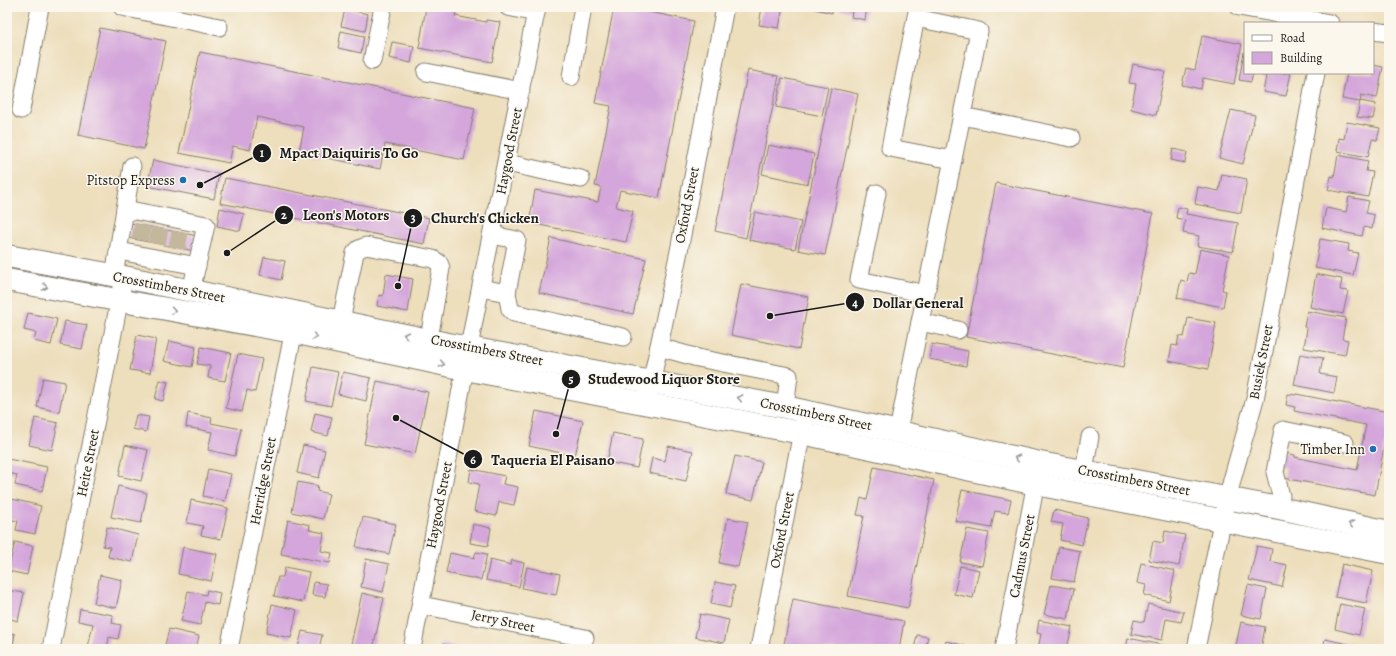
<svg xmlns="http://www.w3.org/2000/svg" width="1396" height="656" font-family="Alegreya,serif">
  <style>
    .building { fill: #d4a6db }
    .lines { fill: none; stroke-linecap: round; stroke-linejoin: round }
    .minor-tunnel { stroke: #c3b79c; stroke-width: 17; stroke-dasharray: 17 8; stroke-linecap: butt }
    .minor-casing { stroke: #847d6c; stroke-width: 19 }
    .major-casing { stroke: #847d6c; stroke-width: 24 }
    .minor { stroke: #fff; stroke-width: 17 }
    .major { stroke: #fff; stroke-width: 22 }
    .oneway { stroke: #999 }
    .poi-dot { fill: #1f6fb2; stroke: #fbf7ec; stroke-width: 1.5 }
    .labels { text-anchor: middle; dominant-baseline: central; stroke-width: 3; stroke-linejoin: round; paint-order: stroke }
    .street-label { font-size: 14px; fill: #1c1c1c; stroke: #fbf7ec }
    .poi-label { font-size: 14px; fill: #1c1c1c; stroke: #fbf7ec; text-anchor: end }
    .leader { fill: none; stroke: #1c1c1c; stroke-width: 1.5 }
    .callout-dot { fill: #1c1c1c; stroke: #fbf7ec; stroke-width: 1.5 }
    .mark-label { font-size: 12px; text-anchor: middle; font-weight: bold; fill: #fff }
    .callout-label { font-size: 15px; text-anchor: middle; font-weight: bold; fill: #1c1c1c; stroke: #fbf7ec; stroke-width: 3; stroke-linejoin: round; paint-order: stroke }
  </style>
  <rect width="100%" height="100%" fill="#fbf7ec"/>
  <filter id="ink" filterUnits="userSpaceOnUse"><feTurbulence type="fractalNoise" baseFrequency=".025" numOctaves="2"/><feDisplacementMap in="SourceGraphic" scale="8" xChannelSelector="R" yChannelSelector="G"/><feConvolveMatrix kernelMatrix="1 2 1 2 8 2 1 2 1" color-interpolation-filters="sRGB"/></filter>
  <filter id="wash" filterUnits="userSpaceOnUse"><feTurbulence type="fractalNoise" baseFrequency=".012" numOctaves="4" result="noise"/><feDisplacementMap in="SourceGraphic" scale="16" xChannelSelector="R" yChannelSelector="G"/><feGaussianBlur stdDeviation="0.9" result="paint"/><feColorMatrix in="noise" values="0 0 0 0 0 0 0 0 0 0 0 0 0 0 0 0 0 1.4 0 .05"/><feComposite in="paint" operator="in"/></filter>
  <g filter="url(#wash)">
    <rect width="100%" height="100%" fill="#eddebc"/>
    <g id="blocks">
      <!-- building -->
      <g class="building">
        <path d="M358,7H370L369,10Z"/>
        <path d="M426,7H457L455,16L486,22V20L500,22L492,62L419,48Z"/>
        <path d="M614,7H624L694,21L659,198L620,190L616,207L633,211L626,242L529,223L535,190L598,202L601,187L595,186L611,106L595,103Z"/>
        <path d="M762,7H783L779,28L759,25Z"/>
        <path d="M815,7H833L832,13L815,9Z"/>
        <path d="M834,7H867L865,20L851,17L852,12Z"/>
        <path d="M345,9L368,14L365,31L341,26Z"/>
        <path d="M100,28L166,41L144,149L78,135Z"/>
        <path d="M341,31L364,36L361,53L338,48Z"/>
        <path d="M1202,36L1242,44L1234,84L1203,78L1201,89L1182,85L1186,68L1195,70Z"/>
        <path d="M392,42L414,46L411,63L389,58Z"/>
        <path d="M200,52L475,108L464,160L385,144L380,169L299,152L304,127L257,117L250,150L233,146L229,163L179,153Z"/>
        <path d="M1244,52L1245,73H1253L1251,82L1239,80Z"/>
        <path d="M1133,64L1165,71L1156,115L1131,109L1136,84L1129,83Z"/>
        <path d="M1373,65L1383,67L1377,98L1361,95L1360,102L1342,99L1347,73H1373Z"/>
        <path d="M748,70L779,76L746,238L715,231Z"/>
        <path d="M1254,73H1291L1286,96L1263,92L1266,76Z"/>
        <path d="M782,78L828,87L822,116L776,107Z"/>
        <path d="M831,88L858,94L825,255L798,250Z"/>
        <path d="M1360,101L1376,104L1373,119L1357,117Z"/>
        <path d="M1231,110L1255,115L1243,164L1219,158Z"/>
        <path d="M1347,122L1380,128L1377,140L1372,139L1368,157L1337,151L1339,138L1344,139Z"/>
        <path d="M768,145L814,154L808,184L762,174Z"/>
        <path d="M1173,149L1187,152L1185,163L1171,160Z"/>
        <path d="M1338,155L1368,161L1366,171L1373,172L1368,197L1328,190L1331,176L1334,177Z"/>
        <path d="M153,160L219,174L214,199L147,186Z"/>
        <path d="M1222,174L1247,179L1241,213L1195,204L1198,187L1219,191Z"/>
        <path d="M225,178L429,218L424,244L220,203Z"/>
        <path d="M996,183L1153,214L1123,368L966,337Z"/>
        <path d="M1349,197L1369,201L1366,213L1374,215L1372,229L1364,227L1362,236L1322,228L1326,208L1346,212Z"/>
        <path d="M1178,207L1187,209L1186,214L1238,223L1233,252L1197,246L1199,236L1183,233L1185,220L1176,218Z"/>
        <path d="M220,208L244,214L240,231L217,226Z"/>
        <path d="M755,212L801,222L795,249L749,240Z"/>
        <path d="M131,223L198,236L195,251L128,238Z"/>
        <path d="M551,238L646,259L633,314L539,293Z"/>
        <path d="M1320,239L1349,244L1348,251L1358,253L1353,275L1315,268Z"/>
        <path d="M1200,249L1229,255L1222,290L1226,291L1223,307L1177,298L1181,280L1187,282L1189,273L1195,274Z"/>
        <path d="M264,257L285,261L281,280L260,275Z"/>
        <path d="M386,274L413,279L408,312L377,306L379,295L383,296Z"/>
        <path d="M1316,274L1342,279L1340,290L1348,291L1343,314L1310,307Z"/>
        <path d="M741,284L809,297L799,349L731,335Z"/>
        <path d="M1307,311L1346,318L1342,339L1348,340L1345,355L1304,348L1307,328L1304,327Z"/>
        <path d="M28,313L57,319L51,345L34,341L36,333L24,330Z"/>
        <path d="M1188,318L1216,323L1208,369L1169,361L1172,345L1177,346L1179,336L1184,337Z"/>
        <path d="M65,321L87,325L82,349L60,345Z"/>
        <path d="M137,335L156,339L150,373L130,370Z"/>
        <path d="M169,341L196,347L192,367L164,361Z"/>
        <path d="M932,344L968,351L966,366L929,359Z"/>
        <path d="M201,347L231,353L225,381L208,378L210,366L197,364Z"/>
        <path d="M238,354L262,359L255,392L247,390L242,412L226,408Z"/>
        <path d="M1300,354L1323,358L1320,374L1337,377L1334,393L1294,385Z"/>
        <path d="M313,367L338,372L331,406L306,401Z"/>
        <path d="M343,372L371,378L366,401L338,394Z"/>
        <path d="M43,378L65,382L59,412L37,407Z"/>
        <path d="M160,380L168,382L163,401L155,399Z"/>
        <path d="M377,381L428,392L415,454L364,444Z"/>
        <path d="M1288,394L1296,395V394L1389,412V420L1375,495L1283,478L1285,467L1274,464L1277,451L1295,455V457L1357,470L1366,425L1294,411L1295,407L1286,405Z"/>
        <path d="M536,411L583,421L575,456L529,446Z"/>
        <path d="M188,413L212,418L211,423L241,429L235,456L208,450L212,432L186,427Z"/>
        <path d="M315,413L332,417L328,436L311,432Z"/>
        <path d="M136,415L149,417L146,432L133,429Z"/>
        <path d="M35,418L58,423L52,450L29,445Z"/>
        <path d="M613,433L643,439L637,468L607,462Z"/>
        <path d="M125,445L148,450L141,481L119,476Z"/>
        <path d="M303,445L325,450L319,478L297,473Z"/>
        <path d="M668,446L693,451L686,481L649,473L652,458L665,461Z"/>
        <path d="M735,456L762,462L753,500L726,494Z"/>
        <path d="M8,459L47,467L42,491L15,485L17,475L7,473Z"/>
        <path d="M874,467L934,480L908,608L848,596L864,516L857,515L861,498L867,500Z"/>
        <path d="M208,469L231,474L225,501L203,496Z"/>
        <path d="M471,469L505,476L503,484L518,487L514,505L499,502L496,516L474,511L479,484L469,482Z"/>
        <path d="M298,482L318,486L317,491L329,494L323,519L292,512Z"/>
        <path d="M118,486L147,493L141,523L111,517Z"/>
        <path d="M962,490L1011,500L1008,513L995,511L991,528L955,521Z"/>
        <path d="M12,499L41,506L35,534L16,530L18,521L7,519Z"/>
        <path d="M191,500L228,508L221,539L201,535L203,526L187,523Z"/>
        <path d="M1054,510L1088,518L1082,545L1060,540L1063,524L1051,522Z"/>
        <path d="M363,517L396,524L389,554L356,547Z"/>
        <path d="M728,518L748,522L738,567L719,563Z"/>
        <path d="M288,520L310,525L309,530L324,533L321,551L332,553L330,563L281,554Z"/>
        <path d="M473,524L491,528L488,546L470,543Z"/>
        <path d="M107,527L138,535L132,562L108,557L110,547L103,546Z"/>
        <path d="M967,529L989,533L982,566L960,562Z"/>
        <path d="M1165,531L1185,535L1179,566L1149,560L1153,541L1163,543Z"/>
        <path d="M15,542L33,546L27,575L8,571Z"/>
        <path d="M1257,546L1272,549L1270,561L1287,565L1282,587L1249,580Z"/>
        <path d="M183,547L217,554L211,581L178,574Z"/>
        <path d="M1059,547L1080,551L1074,582L1052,578Z"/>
        <path d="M476,552L487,554L481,580L446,573L450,553L474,558Z"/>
        <path d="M366,559L389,564L383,592L361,587Z"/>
        <path d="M490,560L511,565L512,560L524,563L519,587L486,580Z"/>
        <path d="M1141,563L1175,571L1169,601L1144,595L1146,585L1137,583Z"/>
        <path d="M1342,564L1373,571L1366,603L1335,597Z"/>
        <path d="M960,566L979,570L973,598L954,594Z"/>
        <path d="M285,567L309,572L303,602L274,596L278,577H283Z"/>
        <path d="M527,567L560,574L556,595L522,588Z"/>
        <path d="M100,575L122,580L116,608L94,603Z"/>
        <path d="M314,582L327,584L325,597L312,595Z"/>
        <path d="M715,582L735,586L730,608L711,604Z"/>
        <path d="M1051,585L1074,589L1068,619L1044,614Z"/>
        <path d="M1248,585L1267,589L1261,619L1241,615Z"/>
        <path d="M7,590L24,593L18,621L7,618Z"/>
        <path d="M207,590L220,593L218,605L205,602L200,625L181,621L188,591L206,595Z"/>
        <path d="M362,593L384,598L373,649H350Z"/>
        <path d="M793,599L904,621L899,649H783Z"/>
        <path d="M272,604L297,610L291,638L266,633Z"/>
        <path d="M1148,604L1184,612L1181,622L1166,619L1162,640L1131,634L1134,620L1144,622Z"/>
        <path d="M1340,604L1365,609L1359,635L1335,629Z"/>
        <path d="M80,609L113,615L112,623L121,625L118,639L109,637L107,649L88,647L93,624L78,621Z"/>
        <path d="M700,614L729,620L724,643L695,637Z"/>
        <path d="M1039,620L1072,627L1067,649H1038L1041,634L1037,633Z"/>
        <path d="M1241,622L1265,627L1261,649H1235Z"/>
        <path d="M169,629L199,636L196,649H164Z"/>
        <path d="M302,631L322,635L319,649L298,648Z"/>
        <path d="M7,632L15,634L12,649H7Z"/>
        <path d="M917,635L928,637L925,649H914Z"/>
        <path d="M1128,638L1178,648V649H1126Z"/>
        <path d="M1325,639L1357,646L1356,649H1323Z"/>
        <path d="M946,641L966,646V649H944Z"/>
        <path d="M442,644L463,648V649H441Z"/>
      </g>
    </g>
  </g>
  <g filter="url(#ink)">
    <use href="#blocks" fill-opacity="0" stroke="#847d6c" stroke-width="1"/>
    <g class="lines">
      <!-- minor-tunnel -->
      <g class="minor-tunnel">
        <path d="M140,240L143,225"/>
        <path d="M157,244L160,228"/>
        <path d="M177,248L180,232"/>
      </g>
      <!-- minor casing -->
      <g class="minor-casing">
        <g id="minor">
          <path d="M122,7L219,27"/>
          <path d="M508,7L536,13"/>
          <path d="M918,7L890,148L953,160"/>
          <path d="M1239,7L1330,23"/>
          <path d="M1373,31L1389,33"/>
          <path d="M372,61L383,7"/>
          <path d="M426,72L521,91"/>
          <path d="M571,77L583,7"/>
          <path d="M21,110L40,7"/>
          <path d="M962,116L1071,138"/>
          <path d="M507,163L581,179"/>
          <path d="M877,193L859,280L926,294"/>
          <path d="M125,209L132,166"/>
          <path d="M119,251L197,266"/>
          <path d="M114,276L125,209L206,225L191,291"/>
          <path d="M481,288L507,293L517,240L492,235"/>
          <path d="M507,293L510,309L514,313L623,337"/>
          <path d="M341,321L355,253L359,249L366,246L433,259L439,263L441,268L429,339"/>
          <path d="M920,322L958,330"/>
          <path d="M659,347L698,358L789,376L785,407"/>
          <path d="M649,393L679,251L725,7"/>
          <path d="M898,431L979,31L916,18"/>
          <path d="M1084,470L1090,437"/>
          <path d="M1279,508L1281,496L1275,472L1283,430L1345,443"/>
          <path d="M421,605L585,638"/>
          <path d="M51,649L124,277"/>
          <path d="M229,649L296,320"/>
          <path d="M412,649L474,321L537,7"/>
          <path d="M759,649L804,422"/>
          <path d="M1004,649L1038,472"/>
          <path d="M1196,649L1220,532L1232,480L1255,399L1316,73"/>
        </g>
      </g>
      <!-- major casing -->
      <g class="major-casing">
        <g id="major">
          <path d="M7,256L124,277L448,344L785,407L1040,463L1279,508L1389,532"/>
          <path d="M7,280L293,332L465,369L802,433L1036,484L1389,553"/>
        </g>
      </g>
      <!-- minor -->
      <use href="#minor" class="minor"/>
      <!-- major -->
      <use href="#major" class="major"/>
    </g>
    <!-- one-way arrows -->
    <defs><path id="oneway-chevron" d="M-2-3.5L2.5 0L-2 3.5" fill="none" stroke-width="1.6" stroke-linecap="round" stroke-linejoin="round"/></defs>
    <g class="oneway">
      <use href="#oneway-chevron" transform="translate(45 287) rotate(10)"/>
      <use href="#oneway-chevron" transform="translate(173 311) rotate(10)"/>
      <use href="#oneway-chevron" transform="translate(406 335) rotate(-168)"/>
      <use href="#oneway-chevron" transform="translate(315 337) rotate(12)"/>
      <use href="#oneway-chevron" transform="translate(442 364) rotate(12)"/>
      <use href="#oneway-chevron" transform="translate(740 398) rotate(-169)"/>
      <use href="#oneway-chevron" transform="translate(1017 458) rotate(-168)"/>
      <use href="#oneway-chevron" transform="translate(1351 524) rotate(-168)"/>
    </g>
  </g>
  <!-- markers -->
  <g class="poi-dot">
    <circle cx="183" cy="180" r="4"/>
    <circle cx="1373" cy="449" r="4"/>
  </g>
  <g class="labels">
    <!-- street labels -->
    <g class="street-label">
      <text transform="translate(509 151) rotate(-79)">Haygood Street</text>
      <text transform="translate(687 205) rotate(-79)">Oxford Street</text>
      <text transform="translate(169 287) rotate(11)">Crosstimbers Street</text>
      <text transform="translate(487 350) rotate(11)">Crosstimbers Street</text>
      <text transform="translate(1261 362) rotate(-79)">Busiek Street</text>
      <text transform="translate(816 414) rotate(12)">Crosstimbers Street</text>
      <text transform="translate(88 463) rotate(-79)">Heite Street</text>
      <text transform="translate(1134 480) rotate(11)">Crosstimbers Street</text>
      <text transform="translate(263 481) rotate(-79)">Herridge Street</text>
      <text transform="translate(439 505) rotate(-79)">Haygood Street</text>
      <text transform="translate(782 530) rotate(-79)">Oxford Street</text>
      <text transform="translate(1022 556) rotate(-79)">Cadmus Street</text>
      <text transform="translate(503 621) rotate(12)">Jerry Street</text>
    </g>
    <!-- poi labels -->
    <g class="poi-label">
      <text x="175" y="180">Pitstop Express</text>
      <text x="1365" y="449">Timber Inn</text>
    </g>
  </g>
  <!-- callouts -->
  <path class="leader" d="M200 185L262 153M227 253L284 215M398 286L413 218M770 316L855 302M556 434L571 379M396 418L473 459"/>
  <g class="callout-dot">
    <circle cx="200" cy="185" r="4"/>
    <circle cx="227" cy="253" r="4"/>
    <circle cx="398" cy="286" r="4"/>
    <circle cx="770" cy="316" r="4"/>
    <circle cx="556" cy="434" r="4"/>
    <circle cx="396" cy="418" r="4"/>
    <circle cx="262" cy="153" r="10"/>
    <circle cx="284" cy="215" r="10"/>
    <circle cx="413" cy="218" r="10"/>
    <circle cx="855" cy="302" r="10"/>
    <circle cx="571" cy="379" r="10"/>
    <circle cx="473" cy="459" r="10"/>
  </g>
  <g class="mark-label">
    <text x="262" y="157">1</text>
    <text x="284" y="219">2</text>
    <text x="413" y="222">3</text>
    <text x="855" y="307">4</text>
    <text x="571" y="383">5</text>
    <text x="473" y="464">6</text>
  </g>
  <g class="callout-label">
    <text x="349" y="158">Mpact Daiquiris To Go</text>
    <text x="346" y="220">Leon's Motors</text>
    <text x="485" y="223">Church's Chicken</text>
    <text x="918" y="308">Dollar General</text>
    <text x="664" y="384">Studewood Liquor Store</text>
    <text x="553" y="465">Taqueria El Paisano</text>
  </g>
  <!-- margin -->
  <rect width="1396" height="656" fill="none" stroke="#fbf7ec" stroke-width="24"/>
  <!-- legend -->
  <rect x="1244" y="22" width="130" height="52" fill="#fbf7ec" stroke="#a29f99"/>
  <rect x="1252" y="35" width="20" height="6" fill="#ffffff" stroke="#a29f99"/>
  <text x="1280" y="42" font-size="12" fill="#1c1c1c">Road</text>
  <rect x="1252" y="52" width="20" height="12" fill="#d4a6db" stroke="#a29f99"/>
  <text x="1280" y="62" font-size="12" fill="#1c1c1c">Building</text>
</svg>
